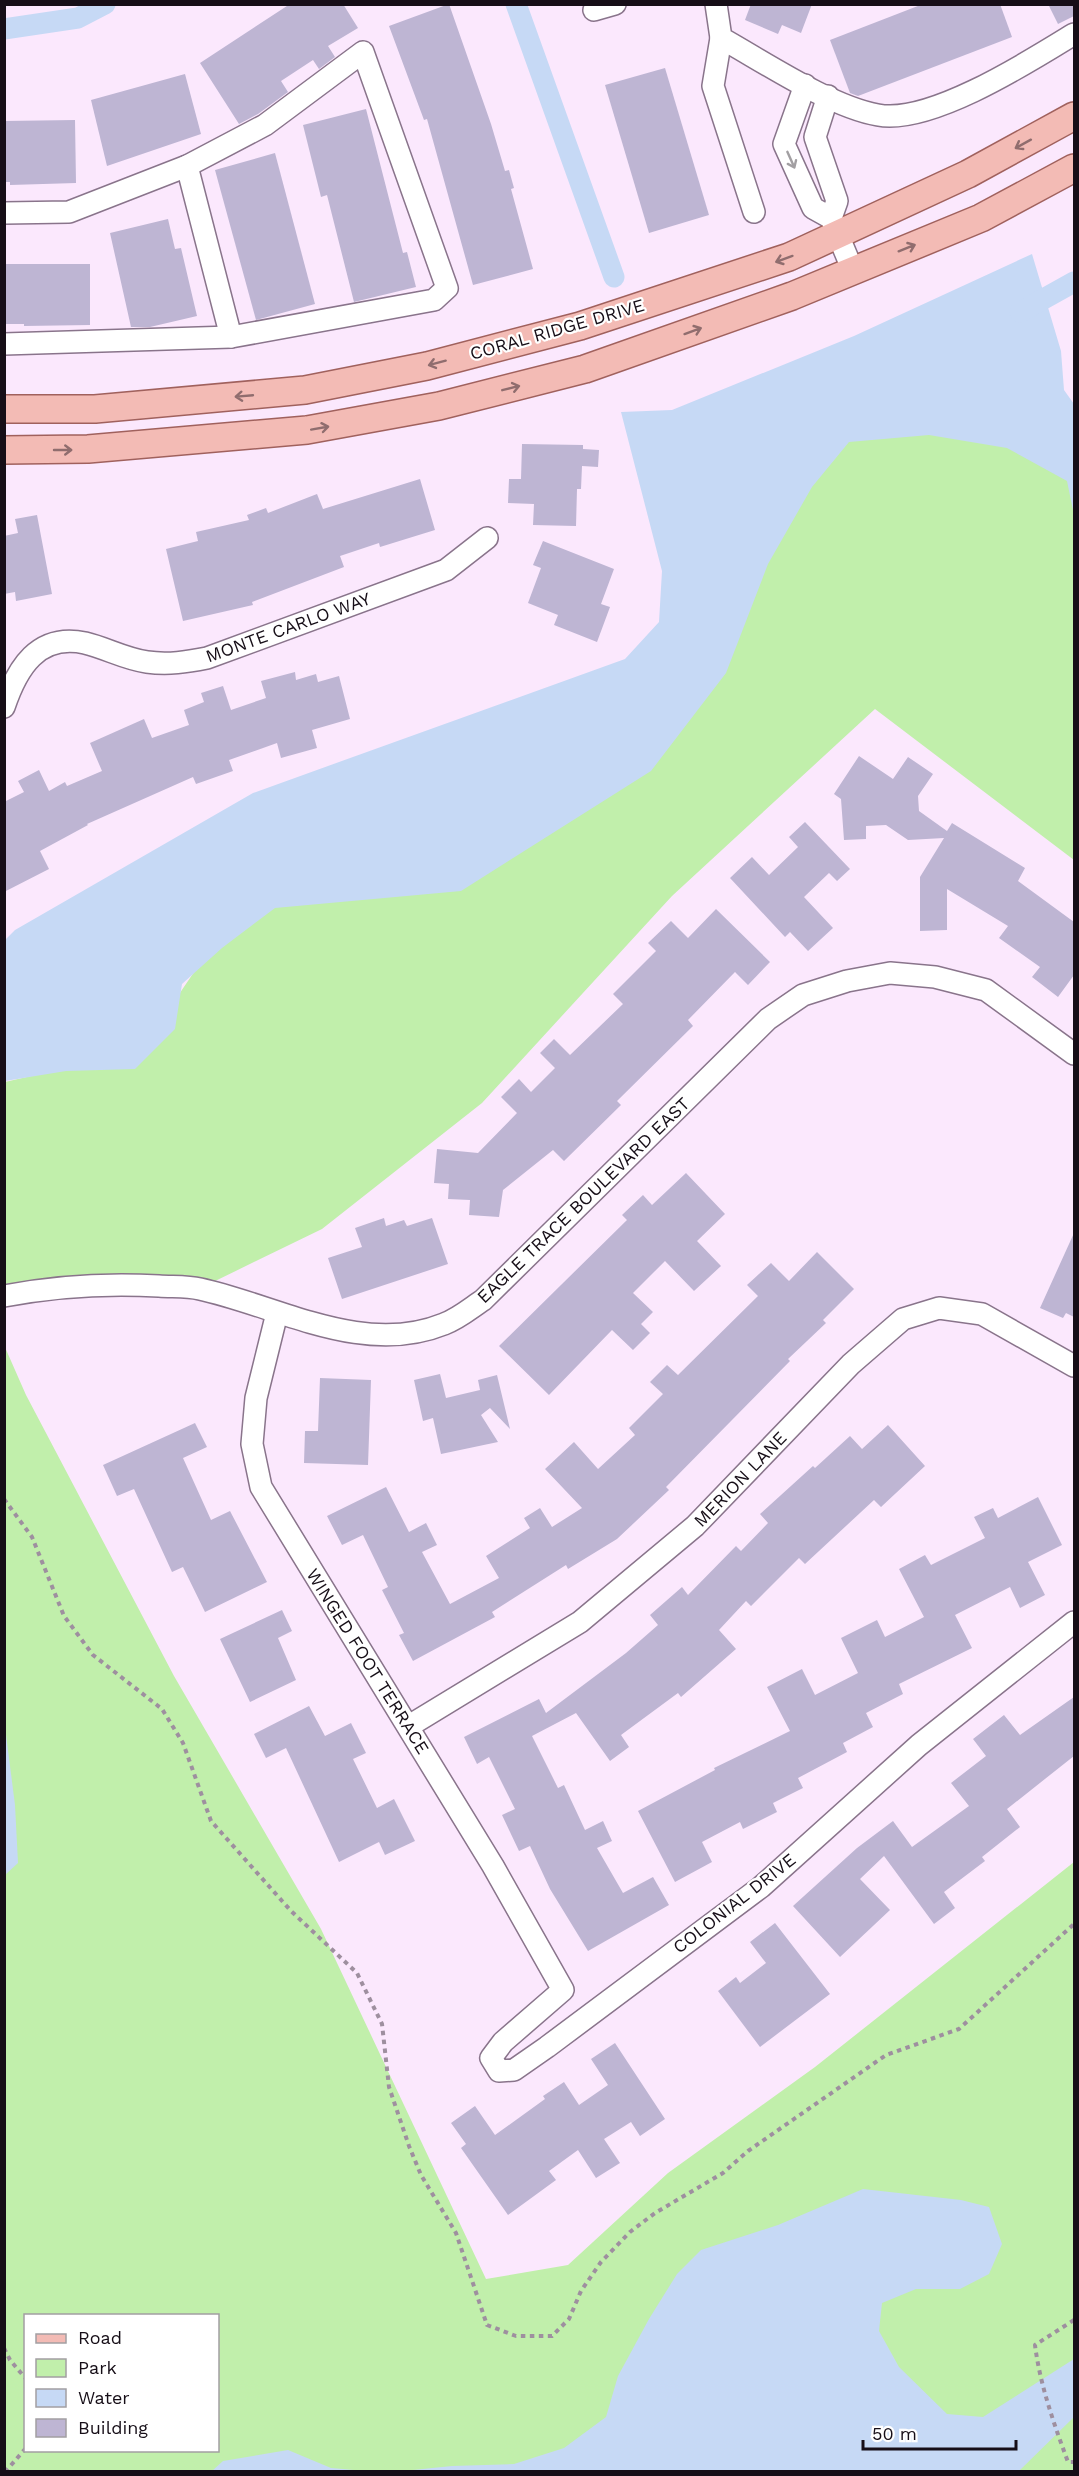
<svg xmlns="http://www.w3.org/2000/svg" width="1079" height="2476" font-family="'Work Sans',sans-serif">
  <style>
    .green { fill: #c1efab; fill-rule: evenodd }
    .water { fill: #c6d9f5 }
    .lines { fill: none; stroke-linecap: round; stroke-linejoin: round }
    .canal { stroke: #c6d9f5; stroke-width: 21 }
    .building { fill: #beb5d3 }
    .minor-casing { stroke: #89748b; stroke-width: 24 }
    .major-casing { stroke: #a0615d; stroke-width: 30 }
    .path { stroke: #9e8f9f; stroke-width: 4; stroke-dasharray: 4.5 4.5; stroke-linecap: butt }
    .minor { stroke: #fff; stroke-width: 21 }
    .major { stroke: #f3bbb5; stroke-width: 27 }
    .oneway { stroke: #906d6e }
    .oneway2 { stroke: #a29fa2 }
    .labels { text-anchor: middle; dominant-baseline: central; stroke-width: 4.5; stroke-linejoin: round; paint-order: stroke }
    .street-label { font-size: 18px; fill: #160e17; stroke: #fff }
  </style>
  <rect width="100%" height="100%" fill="#fbe8fd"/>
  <!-- green -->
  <g class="green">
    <path d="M809,379L1039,428L1074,478V860L875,709L672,896L482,1103L322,1229L209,1284L5,1296V1082L74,1066L131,1065L268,863L722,646Z"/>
    <path d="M4,1345L26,1395L174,1676L321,1929L486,2279L568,2265L668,2173L815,2067L1074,1862V2471H5ZM26,2316H218V2450H26Z"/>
  </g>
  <!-- water -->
  <g class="water">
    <path d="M1032,254L1061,351L1064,390L1074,404V515L1067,481L1007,448L929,435L849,442L812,487L768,564L726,673L651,771L461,891L275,908L222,948L182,984L175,1029L135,1069L66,1071L5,1081V940L15,930L253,793L625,659L659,622L662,571L621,412L672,410L854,336Z"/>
    <path d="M4,1719L15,1805L18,1863L5,1875Z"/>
    <path d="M863,2189L961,2200L989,2207L1002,2244L989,2274L960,2289H916L882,2303L879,2331L899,2367L947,2414L983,2417L1074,2359V2417L1019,2471H403L452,2466L514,2464L564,2448L606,2417L618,2376L649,2319L677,2274L701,2250L778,2225Z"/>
    <path d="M288,2450L331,2468L365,2471H212L223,2461Z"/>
  </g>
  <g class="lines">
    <!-- canal -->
    <g class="canal">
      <path d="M516,4L614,277"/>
      <path d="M4,29L78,18L105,4"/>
      <path d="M1020,312L1074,282"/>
    </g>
  </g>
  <!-- building -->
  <g class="building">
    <path d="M290,4H343L358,28L328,46L335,57L319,69L313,60L281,81L288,92L258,114L239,124L200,63Z"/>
    <path d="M449,4L491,124L505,171L509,170L514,188L511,189L533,269L473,285L427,119L424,120L389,26Z"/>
    <path d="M751,4H812L801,33L782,25L778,34L745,20Z"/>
    <path d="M923,4H1000L1012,37L858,96L850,93L830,40Z"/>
    <path d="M1048,4H1074V16L1058,24Z"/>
    <path d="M665,68L709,215L649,233L605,85Z"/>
    <path d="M185,74L201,134L107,166L91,100Z"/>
    <path d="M366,109L403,253L407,252L416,287L354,302L327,195L321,197L303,125Z"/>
    <path d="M75,120L76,183L10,185V182H4V121Z"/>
    <path d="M275,153L315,304L256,320L215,170Z"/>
    <path d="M168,219L175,249L181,248L197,316L150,327H131L110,233Z"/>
    <path d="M4,264H90V325L24,326V324H4Z"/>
    <path d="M522,444L583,445V449L599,450L598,467L582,466L581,489H577L576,526L533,525L534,504L508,503L509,479H521Z"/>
    <path d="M420,479L435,530L380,547L379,543L340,556L344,567L252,602L253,605L183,621L166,549L198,541L196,532L249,520L247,515L266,508L268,513L317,494L323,509Z"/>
    <path d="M37,515L52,594L16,601L15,592L4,594V536L18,533L15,519Z"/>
    <path d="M543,541L614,569L601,604L610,607L597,642L554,625L558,615L528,603L541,568L533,565Z"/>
    <path d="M295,672L296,680L316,674L318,682L339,676L350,719L312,730L317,748L281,758L277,743L229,760L233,771L196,784L193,777L87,824L88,825L40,851L49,869L4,892V802L24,792L18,781L39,770L49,791L65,782L67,786L102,771L90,743L144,719L152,738L189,725L184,710L204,702L201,693L223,686L231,710L266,698L261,681Z"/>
    <path d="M859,756L893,779L908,757L933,774L918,796L919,811L947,831L952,823L1025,868L1018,881L1074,922V975L1058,997L1032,977L1040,967L999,938L1008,926L947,889V930L920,931V877L944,838L908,840L886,825L866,826V839L844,840L841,799L834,794Z"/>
    <path d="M805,822L850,869L837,881L829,873L804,897L833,928L808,951L790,932L785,937L730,878L752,857L769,875L798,847L789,837Z"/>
    <path d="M716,909L770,962L748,985L735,972L688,1020L693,1026L617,1101L621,1105L564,1161L553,1150L503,1190L499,1217L469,1215L470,1200L448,1199L449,1184L434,1183L437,1149L478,1153L517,1113L501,1097L519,1079L531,1092L555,1068L540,1053L554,1039L570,1055L623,1004L613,994L656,951L648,943L671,921L688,938Z"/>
    <path d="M686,1173L725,1214L697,1241L721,1266L694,1291L665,1261L633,1293L653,1312L641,1324L650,1333L633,1350L612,1330L549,1395L499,1346L627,1220L622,1215L643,1195L652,1205Z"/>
    <path d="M384,1218L386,1226L404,1220L407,1226L432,1218L448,1264L342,1299L328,1258L362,1247L355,1228Z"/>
    <path d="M1074,1233V1317L1066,1313L1063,1318L1040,1308Z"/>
    <path d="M817,1252L854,1289L823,1320L826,1323L788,1359L790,1361L666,1487L669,1490L617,1539L568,1569L566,1565L492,1612L495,1617L413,1661L399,1635L404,1633L382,1590L388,1587L363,1535L342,1545L327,1516L386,1487L409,1532L426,1523L437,1545L422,1552L450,1604L499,1578L486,1556L530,1528L524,1518L540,1508L552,1527L582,1508L545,1469L574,1442L598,1469L635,1435L629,1428L663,1394L650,1382L667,1365L678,1375L758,1296L747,1285L771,1263L789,1281Z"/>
    <path d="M440,1374L446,1398L480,1390L478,1380L497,1375L510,1429L490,1408L481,1415L498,1442L441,1454L433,1418L423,1421L414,1380Z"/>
    <path d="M320,1378L371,1380L368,1465L304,1463L305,1431H318Z"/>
    <path d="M195,1423L207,1447L183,1458L211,1520L230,1511L267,1582L205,1612L183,1567L172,1572L134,1489L117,1496L103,1465Z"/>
    <path d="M888,1425L925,1466L881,1507L874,1500L805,1564L799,1558L751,1606L746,1601L719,1630L736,1649L681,1697L678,1693L621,1735L629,1747L610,1761L576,1713L532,1736L558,1788L564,1785L585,1830L603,1821L612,1841L597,1848L623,1893L653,1877L669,1905L588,1951L550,1889L530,1846L519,1851L502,1815L515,1809L489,1757L477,1764L464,1737L539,1699L546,1713L626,1653L658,1625L650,1615L682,1587L688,1595L736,1546L741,1551L768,1523L760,1514L813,1466L815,1468L850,1436L862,1449Z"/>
    <path d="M1038,1497L1062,1545L1028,1562L1045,1595L1020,1608L1010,1587L955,1615L972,1648L899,1684L903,1694L866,1713L873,1727L843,1743L847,1752L798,1778L803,1788L773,1803L777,1812L743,1829L740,1822L702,1842L712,1862L675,1882L638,1811L715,1770L714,1768L790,1731L767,1687L802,1669L815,1695L858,1673L841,1638L877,1620L885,1637L924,1617L899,1569L925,1555L931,1565L985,1538L974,1517L993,1508L998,1518Z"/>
    <path d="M282,1610L292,1631L278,1638L296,1680L250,1702L220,1639Z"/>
    <path d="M1074,1697V1756L1007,1809L1020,1827L982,1857L985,1861L944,1892L955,1908L934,1924L884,1856L860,1879L890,1910L840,1957L793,1906L857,1848L893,1821L912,1847L969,1806L951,1783L986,1756L973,1739L1004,1715L1020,1735Z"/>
    <path d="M309,1706L325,1736L351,1723L366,1753L353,1759L377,1808L394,1799L415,1841L385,1855L379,1842L339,1862L286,1748L266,1758L254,1734Z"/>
    <path d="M775,1923L830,1994L760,2047L718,1991L736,1977L740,1983L766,1963L750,1942Z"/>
    <path d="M615,2043L665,2119L640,2136L631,2122L604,2139L620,2163L596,2178L578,2150L549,2171L556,2180L508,2215L461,2148L466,2144L451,2123L475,2106L495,2135L545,2099L543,2096L564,2082L579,2105L608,2085L591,2059Z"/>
  </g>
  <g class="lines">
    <!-- minor casing -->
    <g class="minor-casing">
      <g id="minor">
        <path d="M716,4L721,38C764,62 831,107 878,115C930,125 1030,61 1074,34"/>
        <path d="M594,10L615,4"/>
        <path d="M721,38L713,86L754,212"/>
        <path d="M805,85L784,144L813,208L831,218L853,271"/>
        <path d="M828,96L815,137L837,201L831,218"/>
        <path d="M187,166L231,337"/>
        <path d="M4,213L69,212L187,166L265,125L363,52L447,288L434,300L231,337L4,344"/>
        <path d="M4,707C17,668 38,633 85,643C106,648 125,659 147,662C168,665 187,662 207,658L446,570L487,538"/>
        <path d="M4,1296C56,1286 107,1283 159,1286C172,1287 187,1286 200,1289C278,1306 363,1357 444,1324C458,1319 471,1308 483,1300L768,1019L803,995L847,981L890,973L935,977L986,990L1074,1054"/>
        <path d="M277,1313L256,1398L252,1444L261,1487L493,1866L563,1990L503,2042L491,2058L499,2071L514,2070L547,2047L761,1887L919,1745L1074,1622"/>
        <path d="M409,1726L580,1622L695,1526L851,1364L903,1319L939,1308L982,1314L1074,1366"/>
      </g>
    </g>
    <!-- major casing -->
    <g class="major-casing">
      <g id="major">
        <path d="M4,409H95L305,390L427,366L580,326L789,257L968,174L1074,116"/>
        <path d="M4,450L88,449L307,430L439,406L585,369L792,296L981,218L1074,168"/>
      </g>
    </g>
    <!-- path -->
    <g class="path">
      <path d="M4,1499L32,1537L64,1616L93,1655L162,1709L183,1743L211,1821L291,1911L357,1973L382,2024L389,2087L409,2146L421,2175L456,2233L487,2325L516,2336H552L569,2319L581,2291L601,2262L630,2232L655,2213L723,2173L748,2151L886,2055L959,2029L1074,1924"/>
      <path d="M1074,2320L1035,2345C1040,2385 1054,2424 1068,2462H1074"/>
      <path d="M4,2348L10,2360L26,2379"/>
      <path d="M5,2472L26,2448"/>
    </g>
    <!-- minor -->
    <use href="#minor" class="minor"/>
    <!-- major -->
    <use href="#major" class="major"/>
  </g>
  <!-- one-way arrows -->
  <defs><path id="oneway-shaft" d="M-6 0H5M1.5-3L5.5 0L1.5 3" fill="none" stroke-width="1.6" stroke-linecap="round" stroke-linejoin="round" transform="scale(1.5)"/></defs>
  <g class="oneway">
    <use href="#oneway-shaft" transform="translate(1023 144) rotate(151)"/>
    <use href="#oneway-shaft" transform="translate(907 248) rotate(-22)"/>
    <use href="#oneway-shaft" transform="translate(784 259) rotate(160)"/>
    <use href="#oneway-shaft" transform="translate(693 331) rotate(-20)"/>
    <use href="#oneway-shaft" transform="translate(437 363) rotate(165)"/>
    <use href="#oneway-shaft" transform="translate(511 388) rotate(-14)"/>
    <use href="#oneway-shaft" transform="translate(244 396) rotate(175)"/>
    <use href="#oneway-shaft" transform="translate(320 428) rotate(-10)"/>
    <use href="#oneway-shaft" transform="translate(63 450)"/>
  </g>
  <use class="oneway2" href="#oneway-shaft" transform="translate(791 160) rotate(66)"/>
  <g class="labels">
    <!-- street labels -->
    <g class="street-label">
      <text transform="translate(557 329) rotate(-16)">CORAL RIDGE DRIVE</text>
      <text transform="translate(288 627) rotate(-20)">MONTE CARLO WAY</text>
      <text transform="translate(583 1200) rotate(-44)">EAGLE TRACE BOULEVARD EAST</text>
      <text transform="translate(740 1479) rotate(-46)">MERION LANE</text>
      <text transform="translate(368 1661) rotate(58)">WINGED FOOT TERRACE</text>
      <text transform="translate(734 1903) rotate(-38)">COLONIAL DRIVE</text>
    </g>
  </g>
  <!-- border -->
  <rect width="1079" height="2476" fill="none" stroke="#160e17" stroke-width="12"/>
  <!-- legend -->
  <rect x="24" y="2314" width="195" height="138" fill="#ffffff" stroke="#a29fa2" stroke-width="1.5"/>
  <rect x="36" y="2334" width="30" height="9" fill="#f3bbb5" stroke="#a29fa2" stroke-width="1.5"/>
  <text x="78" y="2344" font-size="18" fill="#160e17">Road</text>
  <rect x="36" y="2359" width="30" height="18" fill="#c1efab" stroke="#a29fa2" stroke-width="1.5"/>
  <text x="78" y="2374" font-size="18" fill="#160e17">Park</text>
  <rect x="36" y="2389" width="30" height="18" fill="#c6d9f5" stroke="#a29fa2" stroke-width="1.5"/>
  <text x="78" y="2404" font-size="18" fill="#160e17">Water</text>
  <rect x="36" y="2419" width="30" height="18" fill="#beb5d3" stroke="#a29fa2" stroke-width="1.5"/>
  <text x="78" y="2434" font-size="18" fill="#160e17">Building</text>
  <!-- scale -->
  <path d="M863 2440v9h153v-9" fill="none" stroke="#160e17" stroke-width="3"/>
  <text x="872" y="2440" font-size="18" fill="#160e17" stroke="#ffffff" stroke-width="4.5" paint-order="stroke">50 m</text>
</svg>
